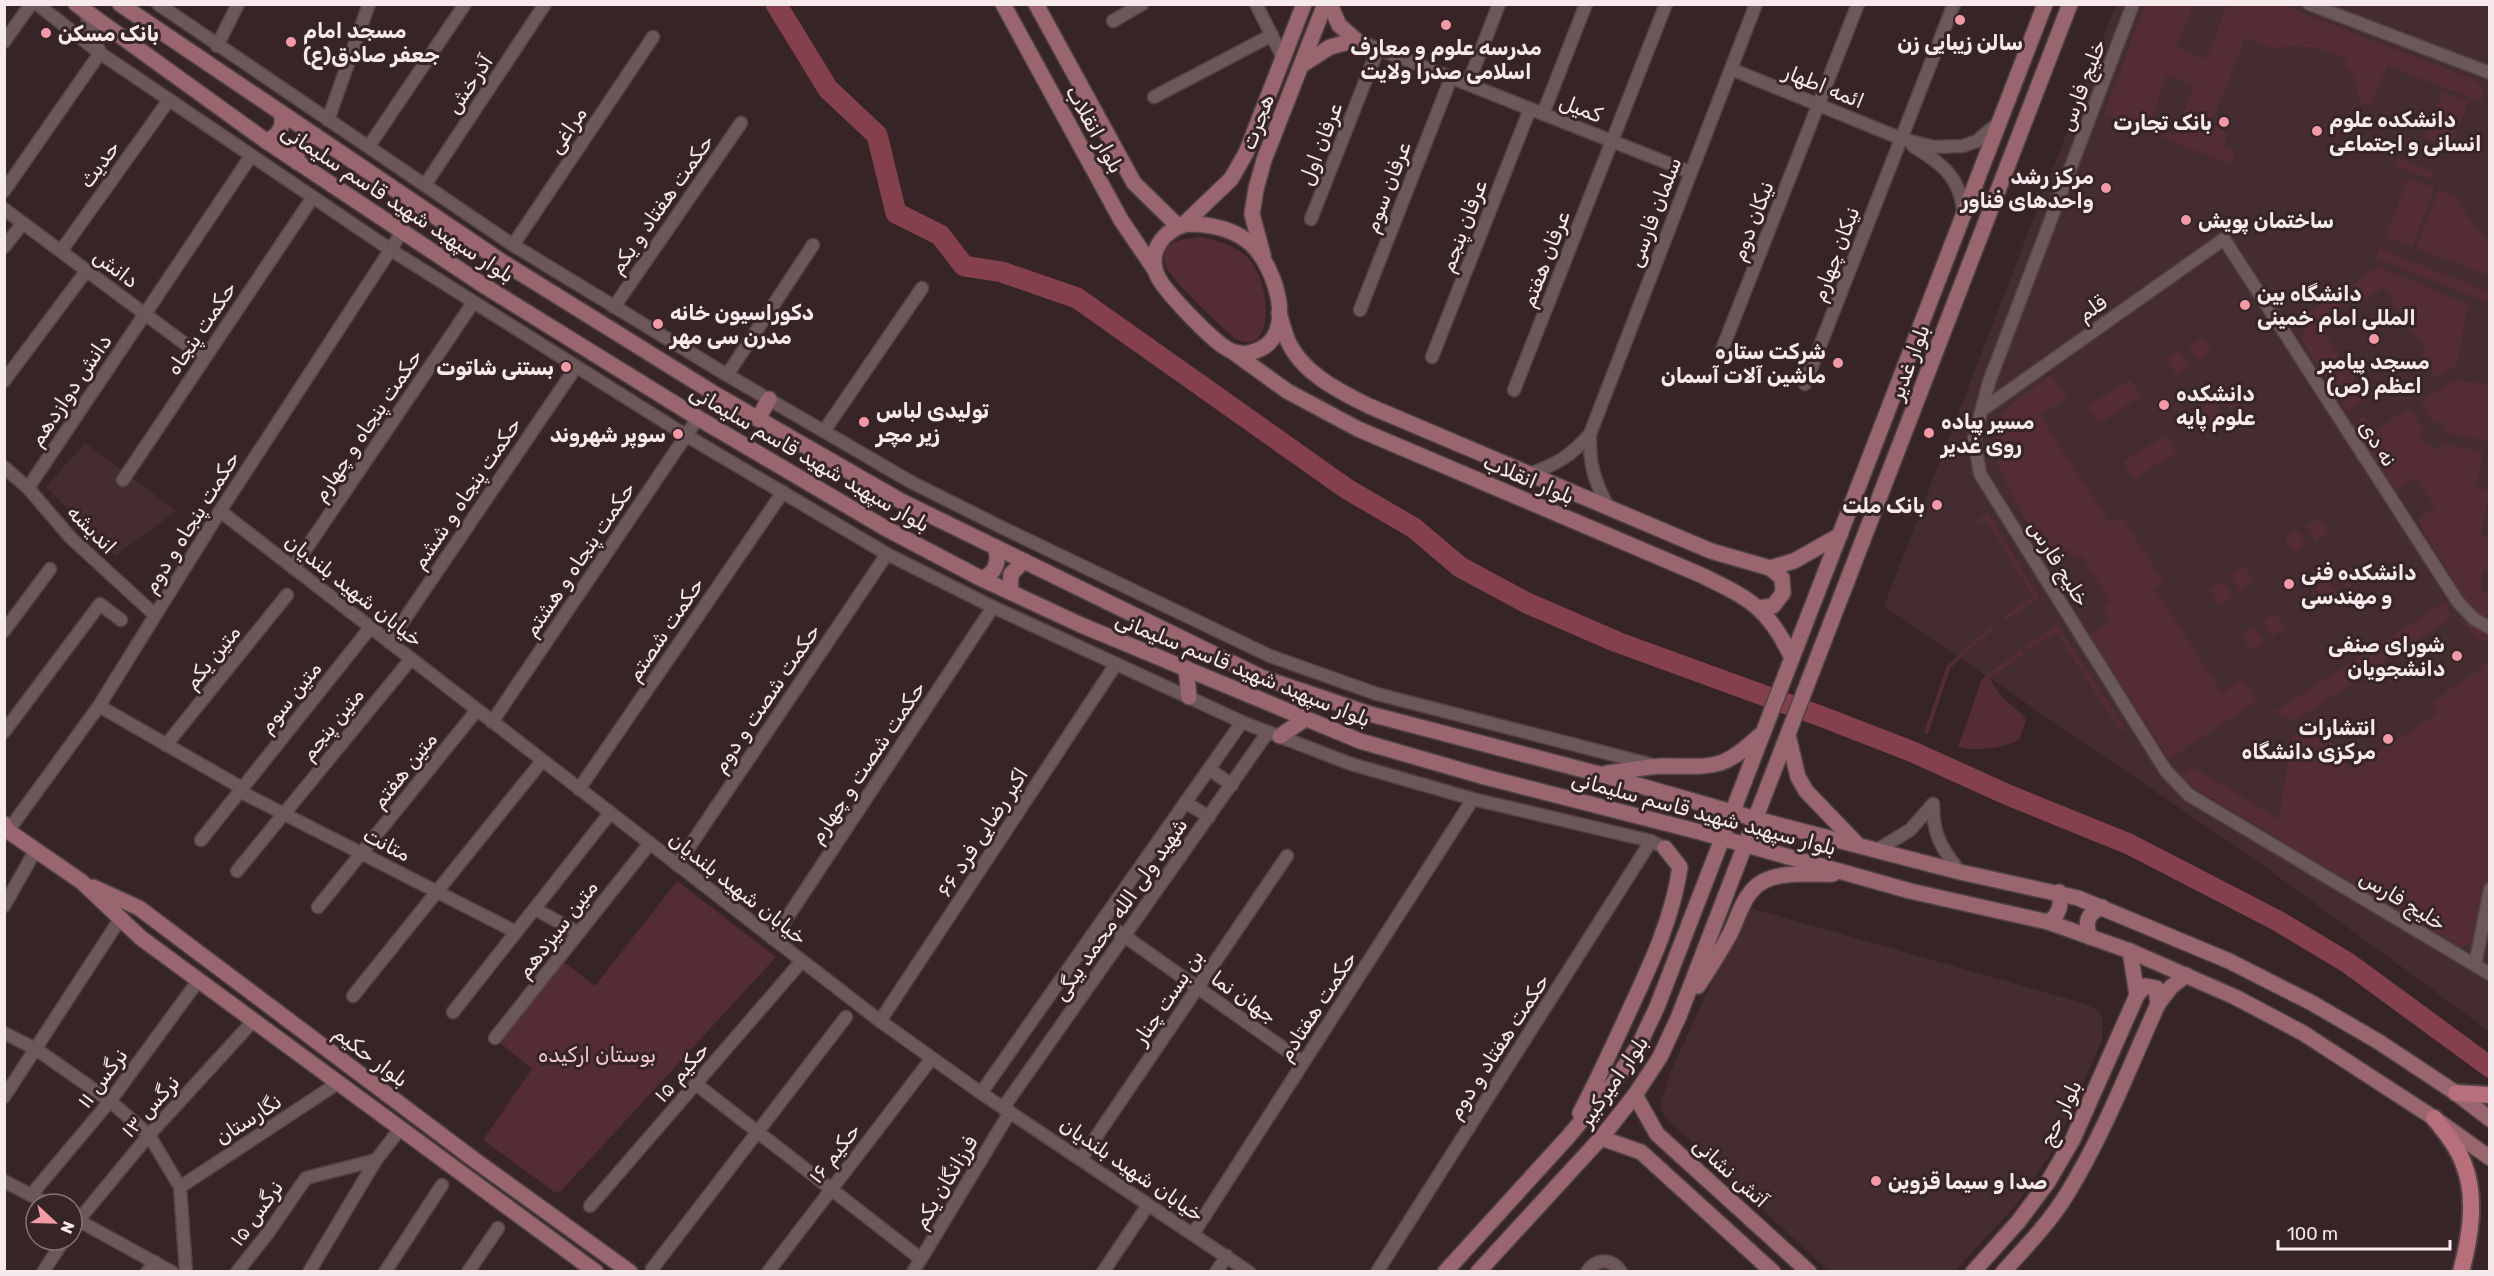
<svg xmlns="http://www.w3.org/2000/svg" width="2494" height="1276" font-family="Rubik,'Noto Sans Arabic',sans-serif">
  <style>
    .built { fill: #452c30 }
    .green { fill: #532d33 }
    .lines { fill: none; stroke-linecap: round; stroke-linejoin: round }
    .river { stroke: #84404d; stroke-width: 21 }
    .minor-casing { stroke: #514245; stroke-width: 15 }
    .major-casing { stroke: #514245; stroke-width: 18 }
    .highway-casing { stroke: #514245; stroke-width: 20 }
    .minor { stroke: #6c575a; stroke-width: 12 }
    .major { stroke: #99656e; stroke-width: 15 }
    .highway { stroke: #b76f7b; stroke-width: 16 }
    .poi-dot { fill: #f39aa8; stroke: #362427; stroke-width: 2 }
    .labels { text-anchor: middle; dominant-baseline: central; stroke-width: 6; stroke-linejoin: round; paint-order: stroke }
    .poi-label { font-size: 21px; font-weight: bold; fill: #f7eaec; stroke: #362427; text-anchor: start }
    .street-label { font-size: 21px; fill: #f7eaec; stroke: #362427 }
    .park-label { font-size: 21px; fill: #f3c8ce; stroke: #362427 }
  </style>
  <rect width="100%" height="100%" fill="#362427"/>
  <!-- built -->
  <g class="built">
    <path d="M2116,5H2489V1031L2257,861L1884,606Z"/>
    <path d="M85,443L176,511L115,556L46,487Z"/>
    <path d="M1750,908L2089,1005L2099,1012L2103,1019L2102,1040L2056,1146L2016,1205L1955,1271H1828L1664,1116L1661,1104L1670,1073L1744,912Z"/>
  </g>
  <!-- green -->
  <g class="green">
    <path d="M2145,5H2193L2176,47L2206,59L2227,5H2282L2475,80L2483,90L2481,102L2388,66L2369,106L2360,102L2353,76L2344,66L2346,59L2317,48L2289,46L2273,49L2245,38L2211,125L2229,133L2223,147L2236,152L2231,165L2161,137L2162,132L2175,136L2194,85L2167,75L2149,125L2157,129L2155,133L2104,114Z"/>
    <path d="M2442,92L2468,101L2451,147L2425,138Z"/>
    <path d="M2405,137L2442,152L2439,159L2402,146Z"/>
    <path d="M2398,158L2434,172L2431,179L2395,166Z"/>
    <path d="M2408,178L2435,188L2412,247L2385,237Z"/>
    <path d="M2438,190L2459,199L2467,216L2489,243V276L2416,248Z"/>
    <path d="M1199,237C1216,240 1232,244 1246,256C1271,277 1278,361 1234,338C1219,324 1172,281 1165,265C1163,259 1164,251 1168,247C1175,239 1189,239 1199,237Z"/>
    <path d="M2380,249L2489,292V303L2376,258Z"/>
    <path d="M2379,267L2468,304L2457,365L2436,377L2421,355L2426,351L2384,288L2366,298L2361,293L2343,303L2336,311L2339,316L2322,329L2356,383L2353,386L2362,402L2347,412L2302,340L2309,312L2366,276L2369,272Z"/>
    <path d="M2203,338L2212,353L2199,361L2189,346Z"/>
    <path d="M2179,351L2189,366L2176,375L2166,360Z"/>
    <path d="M2051,375L2067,398L2040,416L2110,523L2121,516L2164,582L2155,589L2222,693L2243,679L2257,701L2169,759L2089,635L2111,620L2103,608L2111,602L2081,555L2074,559L2067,549L2052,559C2029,523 1971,451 2007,409C2019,396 2038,385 2051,375Z"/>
    <path d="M2130,379L2141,396L2099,423L2088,406Z"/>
    <path d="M2452,381L2489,383V431L2487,441L2447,433L2442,422L2435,424L2421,401Z"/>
    <path d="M2234,387L2244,402L2231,410L2221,395Z"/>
    <path d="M2213,400L2223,415L2210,423L2200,408Z"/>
    <path d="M2410,408L2425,431L2420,437L2425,444L2437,449L2445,444L2483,452L2476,487L2489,491L2481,534L2489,537V571L2483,570L2481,585L2483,592L2489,595V623L2474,611L2466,601L2417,520L2435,508L2416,478L2395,490L2351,425L2364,416L2375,430Z"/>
    <path d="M2166,435L2177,452L2134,479L2123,462Z"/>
    <path d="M1988,513L2039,598L2006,621L2003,617L2033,596L1986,520L1976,525L1975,521Z"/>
    <path d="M2319,518L2329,533L2316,542L2306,526Z"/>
    <path d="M2297,530L2307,545L2294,554L2284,539Z"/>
    <path d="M2350,565L2359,580L2346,589L2336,574Z"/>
    <path d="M2244,566L2253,581L2240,590L2230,574Z"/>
    <path d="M2328,579L2338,594L2325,602L2315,587Z"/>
    <path d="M2223,581L2233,596L2220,605L2210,590Z"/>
    <path d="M2447,601L2450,606L2446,608L2452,617L2298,719L2290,720L2274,712Z"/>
    <path d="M2275,613L2285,628L2272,637L2262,621Z"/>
    <path d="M2464,615L2489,637V644L2478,638L2459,620Z"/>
    <path d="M2057,625L2126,729L2120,731L2057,633L2028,650L2025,646Z"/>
    <path d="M1991,626L1993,629L1960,658L1950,669L1928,734L1924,732L1947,666Z"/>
    <path d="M2254,627L2264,642L2251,651L2241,635Z"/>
    <path d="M2021,649L2024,654L1989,678L2001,696L2024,716L2026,721L2019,740C2003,748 1975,752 1958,747L1982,679Z"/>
    <path d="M2489,658L2490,873L2476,940L2460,948L2191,786L2181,776L2193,767L2279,819L2293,734L2320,725L2351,771L2437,713L2431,703L2480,669Z"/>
    <path d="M677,881L776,957L561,1191L556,1193L483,1140L532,1069L498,1041L564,962L595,986Z"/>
  </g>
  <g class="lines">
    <!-- river -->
    <path class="river" d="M776,4L828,89L877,135L896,213L940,235L964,266L1002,272L1077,298L1347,489L1414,528L1460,567L1527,603L1617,642L1823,717L1913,752L2008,795L2129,844L2278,921L2348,963L2490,1067"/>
    <!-- minor casing -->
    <g class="minor-casing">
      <g id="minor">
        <path d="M37,4L100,53L391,250L687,436L887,554L993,607L1242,722L1351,764L1473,799L1651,841L1665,848"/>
        <path d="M158,4L513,245L727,375L911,482L1003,528L1270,656L1377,694L1653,765"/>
        <path d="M1256,4L1284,60"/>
        <path d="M2133,4L1989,382L1974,438L1980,474L2166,771L2189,795L2490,974"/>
        <path d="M2309,4L2490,73"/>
        <path d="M1113,21L1142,4"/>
        <path d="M1356,40L1690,172"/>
        <path d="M4,42L31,4"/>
        <path d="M217,46L238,4"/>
        <path d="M1731,69L1902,139L1934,147L1963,146L1977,141L1998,123"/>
        <path d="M1468,84L1499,4"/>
        <path d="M1154,97L1272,35"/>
        <path d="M1543,114L1586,4"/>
        <path d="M328,120L369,4"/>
        <path d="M369,146L465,4"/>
        <path d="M1913,146C1941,163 1962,178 1963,214"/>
        <path d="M425,185L545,4"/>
        <path d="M4,191L100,53L85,12"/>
        <path d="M4,209L204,358"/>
        <path d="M1311,219L1378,49"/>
        <path d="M513,245L653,37"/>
        <path d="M4,247L23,223"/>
        <path d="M61,251L169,100"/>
        <path d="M614,307L741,123"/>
        <path d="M1360,310L1451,78"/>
        <path d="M1721,352L1858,4"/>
        <path d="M1432,357L1530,109"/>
        <path d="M727,375L813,245"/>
        <path d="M4,381L87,270"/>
        <path d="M1805,384L1954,4"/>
        <path d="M1514,390L1666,4"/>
        <path d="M1982,410L2224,239L2458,602L2474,619L2490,628"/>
        <path d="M824,431L922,288"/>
        <path d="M4,467L28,488L70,537L155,615"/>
        <path d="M1529,474C1557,464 1571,456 1590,434"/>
        <path d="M123,480L313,197"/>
        <path d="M28,488L251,156"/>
        <path d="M1608,507C1594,480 1589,464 1590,434L1756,4"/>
        <path d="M220,511L880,1021L981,1093L1249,1272"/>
        <path d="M293,568L473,303"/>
        <path d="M4,631L50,569"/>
        <path d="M389,642L576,367"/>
        <path d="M99,706L242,788"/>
        <path d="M492,722L698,418"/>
        <path d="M4,732L100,604L121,620"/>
        <path d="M166,745L287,595"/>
        <path d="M1209,769L1232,785"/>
        <path d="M579,789L783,492"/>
        <path d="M239,791L516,932"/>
        <path d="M1185,802L1209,817"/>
        <path d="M1933,804C1933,835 1941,848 1960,872"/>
        <path d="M8,831L99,706L220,511L402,232"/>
        <path d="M201,840L370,628"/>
        <path d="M1877,850L1910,830L1933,804"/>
        <path d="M677,865L887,554"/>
        <path d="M237,871L411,659"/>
        <path d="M4,906L35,851"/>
        <path d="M318,907L477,710"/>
        <path d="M535,909L579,933"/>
        <path d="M1103,921L1303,1062"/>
        <path d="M773,939L993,607"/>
        <path d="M2475,965L2490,889"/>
        <path d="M353,996L542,761"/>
        <path d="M453,1012L610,813"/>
        <path d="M880,1021L1116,664"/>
        <path d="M4,1033L36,1049L110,1101L149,1135L180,1187L186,1272"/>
        <path d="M495,1038L650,843"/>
        <path d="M696,1084L921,1259"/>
        <path d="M981,1093L1242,722"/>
        <path d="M4,1097L120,919"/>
        <path d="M1003,1108L1268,732"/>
        <path d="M1081,1159L1287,856"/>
        <path d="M4,1181L48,1204"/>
        <path d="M180,1187L338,1083"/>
        <path d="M31,1195L110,1101L198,981"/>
        <path d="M590,1206L801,962"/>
        <path d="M72,1217L172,1272"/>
        <path d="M72,1228L149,1135L254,1020"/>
        <path d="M1193,1234L1473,799"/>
        <path d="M652,1269L846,1017"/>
        <path d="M43,1272L64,1240"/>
        <path d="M147,1272L155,1262"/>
        <path d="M237,1272L268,1233L306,1178L376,1160"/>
        <path d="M309,1272L376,1160L400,1129"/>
        <path d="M385,1272L442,1185"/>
        <path d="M468,1272L498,1228"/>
        <path d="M768,1272L932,1058"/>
        <path d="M913,1272L1010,1112"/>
        <path d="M1103,1272L1148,1205"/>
        <path d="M1216,1272L1227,1256"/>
        <path d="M1377,1272L1651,841"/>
        <path d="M1587,1272C1596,1258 1612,1258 1621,1272"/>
      </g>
    </g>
    <!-- major casing -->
    <g class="major-casing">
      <g id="major">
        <path d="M76,4L266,141L483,285L698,418L885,528L982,579L1081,625L1360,741L1485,777L1700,832L1910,891L2048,922L2130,951L2235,997L2303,1033L2434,1118L2490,1158"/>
        <path d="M120,4L501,261L715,394L901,501L1261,677L1370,714L1599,774L1756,819L1960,872L2078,898L2229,961L2312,1003L2379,1042L2456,1093L2490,1119"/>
        <path d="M1003,4L1121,220L1155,270"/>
        <path d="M1036,4L1134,183L1178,226"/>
        <path d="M1330,4L1339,25L1356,40"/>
        <path d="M1302,65L1330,47L1356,40"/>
        <path d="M266,141C279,136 285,126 281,113"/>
        <path d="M297,162C296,148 303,139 316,136"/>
        <path d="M1187,224C1210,224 1233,228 1251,244C1276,267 1300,340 1252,352C1244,355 1233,353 1226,348C1211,339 1163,290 1157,275C1147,251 1164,230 1187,224Z"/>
        <path d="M1183,225L1231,179L1246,153L1304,4"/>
        <path d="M1263,255L1252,214L1256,189L1264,160L1325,4"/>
        <path d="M1279,313C1282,322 1284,332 1288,341C1302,373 1339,391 1369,406L1711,551L1770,568L1794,561L1840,535"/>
        <path d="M1233,352L1287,391L1358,429L1701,575C1750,599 1768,607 1792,658"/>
        <path d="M758,419L769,399"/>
        <path d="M982,579C996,573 1000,561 995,547"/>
        <path d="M1010,591L1011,574L1024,561"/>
        <path d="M1758,608L1773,606L1783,593L1782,578L1770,568"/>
        <path d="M1186,668L1189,697"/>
        <path d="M1788,735L1798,777L1806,791L1858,845"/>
        <path d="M1280,736L1305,719"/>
        <path d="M1607,773C1625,771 1644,767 1662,766C1711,766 1721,772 1759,736"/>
        <path d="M4,824L8,831L82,882L141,938L596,1272"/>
        <path d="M93,887L139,908L476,1161L630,1272"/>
        <path d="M2048,922C2059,916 2062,904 2059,892"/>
        <path d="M2090,937C2084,922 2088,913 2102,907"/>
        <path d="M1698,986C1709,969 1720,952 1730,934C1739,916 1744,891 1764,881C1783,871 1812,875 1833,874"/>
        <path d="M2137,995L2145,986L2156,988L2158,1004"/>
        <path d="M1635,1095L1657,1134L1809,1272"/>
        <path d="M1580,1113C1598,1079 1614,1044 1630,1009C1651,964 1673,917 1680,867L1665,848"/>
        <path d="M1601,1138L1641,1152L1773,1272"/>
        <path d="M1445,1272L1567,1138L1615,1081L1639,1045L1657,1007L2045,4"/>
        <path d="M1478,1272L1601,1138L1635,1095L1660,1057L1679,1016L2070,4"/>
        <path d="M1973,1272L2018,1222L2048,1182L2073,1139L2137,995L2130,951"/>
        <path d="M2003,1272C2026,1247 2050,1222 2067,1194C2104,1134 2129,1068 2158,1004L2171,987L2186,975"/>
      </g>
    </g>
    <!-- highway casing -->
    <g class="highway-casing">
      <g id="highway">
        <path d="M2456,1093L2490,1095"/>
        <path d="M2434,1118C2445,1132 2458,1147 2464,1165C2477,1198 2470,1238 2461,1272"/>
      </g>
    </g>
    <!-- minor -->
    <use href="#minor" class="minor"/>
    <!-- major -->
    <use href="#major" class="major"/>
    <!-- highway -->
    <use href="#highway" class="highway"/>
  </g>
  <!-- markers -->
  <g class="poi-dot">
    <circle cx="1960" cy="20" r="6"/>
    <circle cx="1446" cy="25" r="6"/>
    <circle cx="46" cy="33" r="6"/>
    <circle cx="291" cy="42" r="6"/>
    <circle cx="2224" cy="122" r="6"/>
    <circle cx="2317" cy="131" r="6"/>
    <circle cx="2106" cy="188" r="6"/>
    <circle cx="2186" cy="220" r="6"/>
    <circle cx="2245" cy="305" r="6"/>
    <circle cx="658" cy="324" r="6"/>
    <circle cx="2374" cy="339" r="6"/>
    <circle cx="1838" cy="363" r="6"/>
    <circle cx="566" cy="367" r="6"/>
    <circle cx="2164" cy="405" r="6"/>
    <circle cx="864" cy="422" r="6"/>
    <circle cx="1929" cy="433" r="6"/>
    <circle cx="678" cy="434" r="6"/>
    <circle cx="1937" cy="505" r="6"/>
    <circle cx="2289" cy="584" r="6"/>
    <circle cx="2457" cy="656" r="6"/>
    <circle cx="2388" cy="739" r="6"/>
    <circle cx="1876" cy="1181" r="6"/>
  </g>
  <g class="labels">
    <!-- poi labels -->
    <g class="poi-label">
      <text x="303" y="30">مسجد امام<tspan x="303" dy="24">جعفر صادق(ع)</tspan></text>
      <text x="58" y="33">بانک مسکن</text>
      <text x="1960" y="42" text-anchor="middle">سالن زیبایی زن</text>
      <text x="1446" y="47" text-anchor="middle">مدرسه علوم و معارف<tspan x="1446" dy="24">اسلامی صدرا ولایت</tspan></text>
      <text x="2329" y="119">دانشکده علوم<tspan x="2329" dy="24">انسانی و اجتماعی</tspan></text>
      <text x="2212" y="122" text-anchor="end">بانک تجارت</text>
      <text x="2094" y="176" text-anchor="end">مرکز رشد<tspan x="2094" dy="24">واحدهای فناور</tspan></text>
      <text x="2198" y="220">ساختمان پویش</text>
      <text x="2257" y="293">دانشگاه بین<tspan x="2257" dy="24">المللی امام خمینی</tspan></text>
      <text x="670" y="312">دکوراسیون خانه<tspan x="670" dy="24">مدرن سی مهر</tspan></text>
      <text x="1826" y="351" text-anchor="end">شرکت ستاره<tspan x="1826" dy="24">ماشین آلات آسمان</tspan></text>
      <text x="2374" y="361" text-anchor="middle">مسجد پیامبر<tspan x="2374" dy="24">اعظم (ص)</tspan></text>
      <text x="554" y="367" text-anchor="end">بستنی شاتوت</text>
      <text x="2176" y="393">دانشکده<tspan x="2176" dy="24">علوم پایه</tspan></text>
      <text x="876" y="410">تولیدی لباس<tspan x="876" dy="24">زیر مچر</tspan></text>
      <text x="1941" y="421">مسیر پیاده<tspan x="1941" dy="24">روی غدیر</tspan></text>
      <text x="666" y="434" text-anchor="end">سوپر شهروند</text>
      <text x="1925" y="505" text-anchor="end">بانک ملت</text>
      <text x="2301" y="572">دانشکده فنی<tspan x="2301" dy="24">و مهندسی</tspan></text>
      <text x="2445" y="644" text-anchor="end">شورای صنفی<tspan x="2445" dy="24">دانشجویان</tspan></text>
      <text x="2376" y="727" text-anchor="end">انتشارات<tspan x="2376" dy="24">مرکزی دانشگاه</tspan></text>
      <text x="1888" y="1181">صدا و سیما قزوین</text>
    </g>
    <!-- street labels -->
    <g class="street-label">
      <text transform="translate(469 84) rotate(-56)">آذرخش</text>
      <text transform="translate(2082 85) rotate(-69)">خلیج فارس</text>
      <text transform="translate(1824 86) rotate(22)">ائمه اطهار</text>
      <text transform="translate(1581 108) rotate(21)">کمیل</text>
      <text transform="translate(1257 122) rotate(-69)">هجرت</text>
      <text transform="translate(1095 129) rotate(61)">بلوار انقلاب</text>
      <text transform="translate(567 130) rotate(-56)">مراغی</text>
      <text transform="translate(1320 144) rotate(-69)">عرفان اول</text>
      <text transform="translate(99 164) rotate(-54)">حدیث</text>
      <text transform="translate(1387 187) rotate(-69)">عرفان سوم</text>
      <text transform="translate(398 203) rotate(33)">بلوار سپهبد شهید قاسم سلیمانی</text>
      <text transform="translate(661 204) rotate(-55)">حکمت هفتاد و یکم</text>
      <text transform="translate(1654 212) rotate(-69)">سلمان فارسی</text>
      <text transform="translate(1752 221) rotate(-69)">نیکان دوم</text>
      <text transform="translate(1463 226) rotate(-69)">عرفان پنجم</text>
      <text transform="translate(1835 254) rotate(-69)">نیکان چهارم</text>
      <text transform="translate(1545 259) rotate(-69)">عرفان هفتم</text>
      <text transform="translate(116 268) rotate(37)">دانش</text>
      <text transform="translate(2092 308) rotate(-35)">قلم</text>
      <text transform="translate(201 328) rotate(-56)">حکمت پنجاه</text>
      <text transform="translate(1909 362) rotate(-69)">بلوار غدیر</text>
      <text transform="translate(70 390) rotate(-56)">دانش دوازدهم</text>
      <text transform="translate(367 425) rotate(-56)">حکمت پنجاه و چهارم</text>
      <text transform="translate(2378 443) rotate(57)">نه دی</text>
      <text transform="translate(810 458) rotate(30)">بلوار سپهبد شهید قاسم سلیمانی</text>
      <text transform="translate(1529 479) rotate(23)">بلوار انقلاب</text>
      <text transform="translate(466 493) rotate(-56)">حکمت پنجاه و ششم</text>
      <text transform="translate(191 522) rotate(-58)">حکمت پنجاه و دوم</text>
      <text transform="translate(92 529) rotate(45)">اندیشه</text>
      <text transform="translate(579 559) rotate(-56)">حکمت پنجاه و هشتم</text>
      <text transform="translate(2059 563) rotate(58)">خلیج فارس</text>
      <text transform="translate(354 590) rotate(38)">خیابان شهید بلندیان</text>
      <text transform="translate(665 629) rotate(-56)">حکمت شصتم</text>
      <text transform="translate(212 657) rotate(-51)">متین یکم</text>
      <text transform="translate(1243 669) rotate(22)">بلوار سپهبد شهید قاسم سلیمانی</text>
      <text transform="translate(290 697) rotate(-51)">متین سوم</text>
      <text transform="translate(766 698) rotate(-56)">حکمت شصت و دوم</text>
      <text transform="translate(332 724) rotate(-51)">متین پنجم</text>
      <text transform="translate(867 762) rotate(-56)">حکمت شصت و چهارم</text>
      <text transform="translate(404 770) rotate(-51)">متین هفتم</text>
      <text transform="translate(1704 813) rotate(15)">بلوار سپهبد شهید قاسم سلیمانی</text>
      <text transform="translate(982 832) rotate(-57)">۶۶ اکبر رضایی فرد</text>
      <text transform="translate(387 844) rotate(27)">متانت</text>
      <text transform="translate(738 888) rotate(38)">خیابان شهید بلندیان</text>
      <text transform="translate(2403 900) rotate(31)">خلیج فارس</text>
      <text transform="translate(1120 909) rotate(-55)">شهید ولی الله محمد بیگی</text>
      <text transform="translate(557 929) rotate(-52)">متین سیزدهم</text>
      <text transform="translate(1168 997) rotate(-56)">بن بست چنار</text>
      <text transform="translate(1244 997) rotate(35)">جهان نما</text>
      <text transform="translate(1317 1006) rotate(-57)">حکمت هفتادم</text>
      <text transform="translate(1498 1046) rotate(-57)">حکمت هفتاد و دوم</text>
      <text transform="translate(371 1056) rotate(37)">بلوار حکیم</text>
      <text transform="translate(681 1072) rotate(-49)">حکیم ۱۵</text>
      <text transform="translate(102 1078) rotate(-53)">نرگس ۱۱</text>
      <text transform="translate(1613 1081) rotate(-55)">بلوار امیرکبیر</text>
      <text transform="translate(150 1106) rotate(-48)">نرگس ۱۳</text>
      <text transform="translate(2060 1113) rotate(-64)">بلوار حج</text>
      <text transform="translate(248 1119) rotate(-33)">نگارستان</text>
      <text transform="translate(834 1153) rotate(-52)">حکیم ۱۶</text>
      <text transform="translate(1132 1169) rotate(34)">خیابان شهید بلندیان</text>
      <text transform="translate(1731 1172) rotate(42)">آتش نشانی</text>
      <text transform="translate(945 1182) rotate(-59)">فرزانگان یکم</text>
      <text transform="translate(256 1213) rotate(-54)">نرگس ۱۵</text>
    </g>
    <!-- park labels -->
    <g class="park-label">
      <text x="597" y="1054">بوستان ارکیده</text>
    </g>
  </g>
  <!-- border -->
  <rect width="2494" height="1276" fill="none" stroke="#f7eaec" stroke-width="12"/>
  <!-- north arrow -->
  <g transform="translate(54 1222) rotate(112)"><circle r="28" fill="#362427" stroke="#837376" stroke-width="1.5"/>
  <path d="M0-4.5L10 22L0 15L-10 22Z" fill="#f39aa8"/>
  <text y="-9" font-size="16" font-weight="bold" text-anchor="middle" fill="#f7eaec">N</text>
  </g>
  <!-- scale -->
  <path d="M2278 1240v9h172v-9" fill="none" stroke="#f7eaec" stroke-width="3"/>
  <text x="2287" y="1240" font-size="18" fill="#f7eaec" stroke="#362427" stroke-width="4.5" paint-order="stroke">100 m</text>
</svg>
